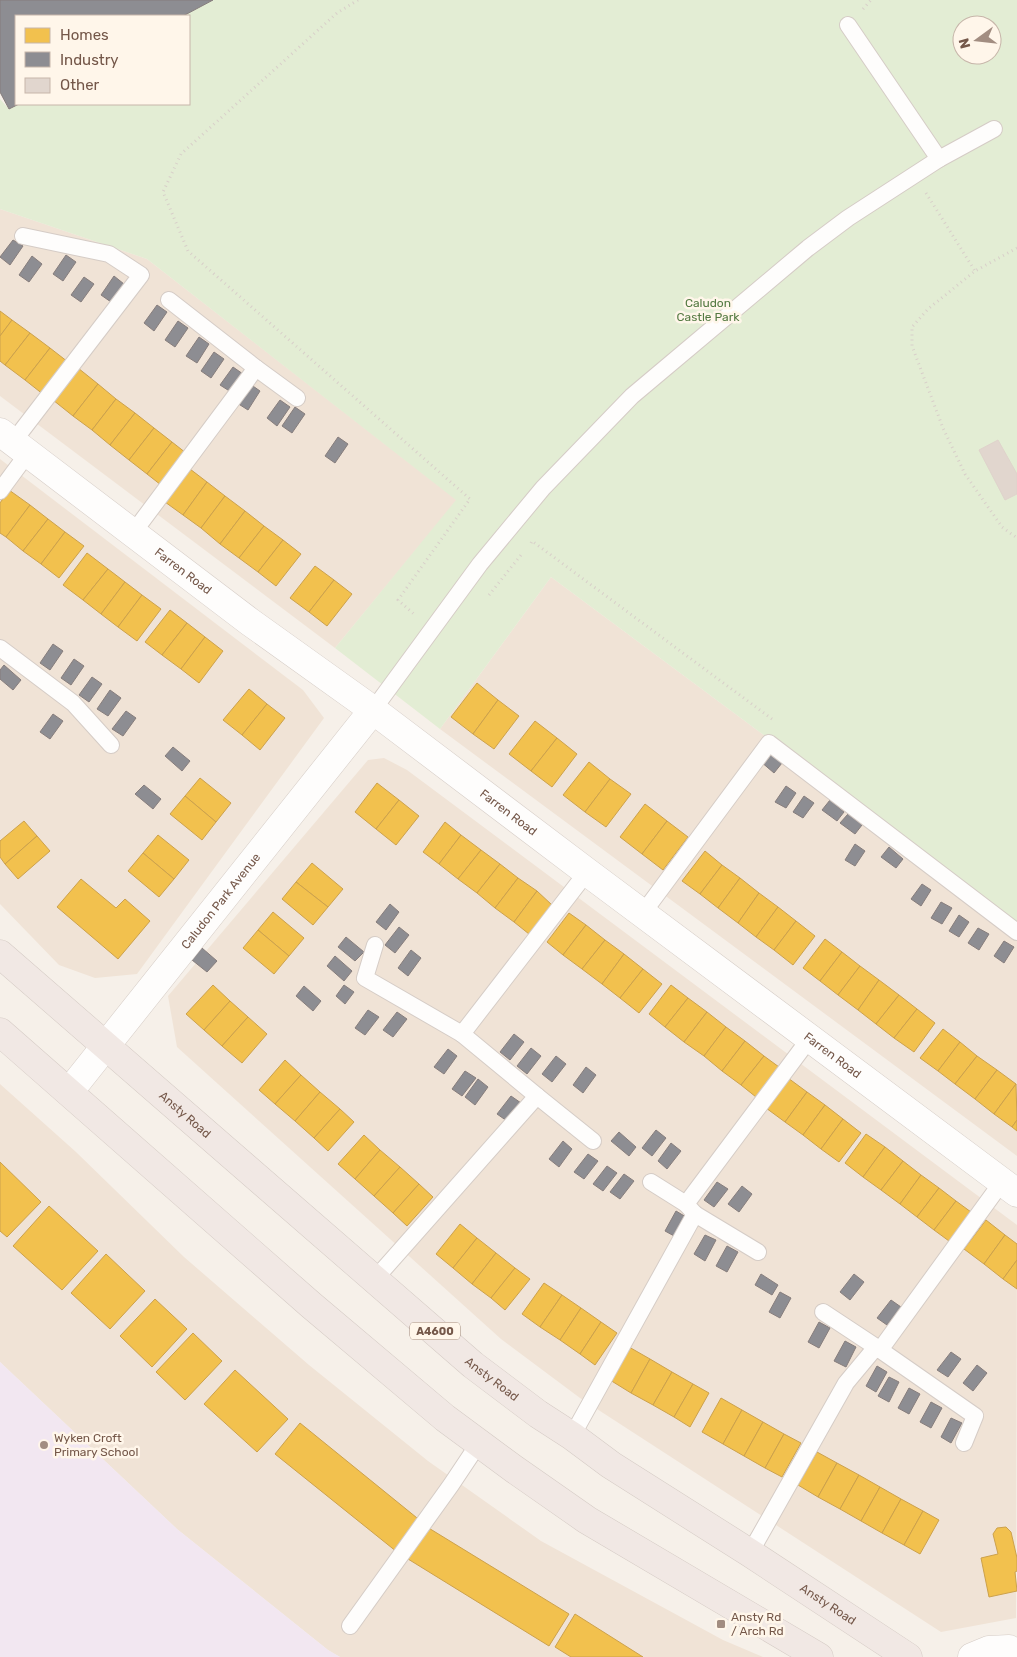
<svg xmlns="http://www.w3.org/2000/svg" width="1017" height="1657" font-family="Rubik,sans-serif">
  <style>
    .residential { fill: #f0e3d6 }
    .education { fill: #f2e7f1 }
    .green { fill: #e3edd4; fill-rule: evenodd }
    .homes { fill: #f2c14e; stroke: #cca14c }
    .industry { fill: #8d8d92; stroke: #867d7c }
    .building { fill: #e1d6ce; stroke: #dfd3cb }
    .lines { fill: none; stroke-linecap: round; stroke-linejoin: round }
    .lane-casing { stroke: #d5ccc6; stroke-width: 18 }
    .street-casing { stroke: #d5ccc6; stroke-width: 29 }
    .highway-casing { stroke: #d5cbc5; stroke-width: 29 }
    .path { stroke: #d8cfc9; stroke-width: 3; stroke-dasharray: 1 4; stroke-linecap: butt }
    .lane { stroke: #fefdfc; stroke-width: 16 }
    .street { stroke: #fefdfc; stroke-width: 28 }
    .highway { stroke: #f1e8e4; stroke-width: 28 }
    .poi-dot { fill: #a28d81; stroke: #fff6ea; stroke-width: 2 }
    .labels { text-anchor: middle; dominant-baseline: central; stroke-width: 5; stroke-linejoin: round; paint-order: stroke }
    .shield { fill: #fff6ea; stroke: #9e8779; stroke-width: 1 }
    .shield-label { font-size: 11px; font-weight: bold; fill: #745749 }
    .park-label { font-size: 12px; fill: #547a42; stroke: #fff6ea }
    .street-label { font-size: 12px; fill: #745749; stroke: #fff6ea }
    .poi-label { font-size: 12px; fill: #745749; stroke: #fff6ea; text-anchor: start }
  </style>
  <rect width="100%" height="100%" fill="#f6f0e9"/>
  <!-- residential -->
  <g class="residential">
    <path d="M0,209L147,259L457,500L335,648L0,396Z"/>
    <path d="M0,459L303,690L324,718L137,974L95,978L59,965L0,904Z"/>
    <path d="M551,577L1017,923V1156L440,729Z"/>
    <path d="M384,758L407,770L1017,1225L1016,1618L941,1632L580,1398L501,1339L177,1047L168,996L368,760Z"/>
    <path d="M0,1084L76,1152L184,1257L309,1365L428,1461L541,1541L723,1640L763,1657H340L328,1650L177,1529L0,1362Z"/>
  </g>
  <!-- education -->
  <path class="education" d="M0,1362L177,1529L328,1650L340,1657H0Z"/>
  <!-- green -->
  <path class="green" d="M213,0H1017V923L551,577L440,729L335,648L456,500L147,259L0,209V99L9,109L19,104H189V16H183ZM962,25H992V55H962Z"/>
  <!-- homes -->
  <g class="homes">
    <path d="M0,311L12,320L0,336Z"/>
    <path d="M12,320L30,333L5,365L0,361V336Z"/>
    <path d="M30,333L50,348L25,380L5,365Z"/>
    <path d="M50,348L68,362L44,395L25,380Z"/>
    <path d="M78,368L98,384L73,416L53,400Z"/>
    <path d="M98,384L116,399L92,430L73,416Z"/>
    <path d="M116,399L135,413L110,445L92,430Z"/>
    <path d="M135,413L154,428L129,460L110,445Z"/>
    <path d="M154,428L172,442L147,474L129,460Z"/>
    <path d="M172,442L186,453L161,485L147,474Z"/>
    <path d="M190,469L207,482L183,515L165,502Z"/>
    <path d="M207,482L225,496L201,528L183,515Z"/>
    <path d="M9,490L30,505L6,537L0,533V503Z"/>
    <path d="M225,496L245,511L220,544L201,528Z"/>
    <path d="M30,505L48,519L23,551L6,537Z"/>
    <path d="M245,511L264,526L239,558L220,544Z"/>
    <path d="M48,519L65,532L41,564L23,551Z"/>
    <path d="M264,526L283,540L258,572L239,558Z"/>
    <path d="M65,532L84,546L59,578L41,564Z"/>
    <path d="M283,540L301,554L276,586L258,572Z"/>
    <path d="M87,553L108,569L83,600L63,585Z"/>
    <path d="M315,566L334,580L309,612L290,598Z"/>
    <path d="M108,569L125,582L101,614L83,600Z"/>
    <path d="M334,580L352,594L327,626L309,612Z"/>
    <path d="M125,582L142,595L118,627L101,614Z"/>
    <path d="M142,595L161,609L137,641L118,627Z"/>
    <path d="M170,610L187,623L162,655L145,642Z"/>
    <path d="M187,623L205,637L181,669L162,655Z"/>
    <path d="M205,637L223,651L199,683L181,669Z"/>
    <path d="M477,683L498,700L473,734L451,717Z"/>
    <path d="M249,689L267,704L242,735L223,720Z"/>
    <path d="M498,700L519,716L494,749L473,734Z"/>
    <path d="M267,704L285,718L260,750L242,735Z"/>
    <path d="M535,721L557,738L531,771L509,754Z"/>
    <path d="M557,738L577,754L552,787L531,771Z"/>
    <path d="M589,762L610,779L585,812L563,795Z"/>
    <path d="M200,778L231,803L216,822L185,796Z"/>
    <path d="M610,779L631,794L606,827L585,812Z"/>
    <path d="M377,783L399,800L376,829L355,812Z"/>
    <path d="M185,796L216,822L202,840L170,814Z"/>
    <path d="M399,800L419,816L396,845L376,829Z"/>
    <path d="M645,804L667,821L642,854L620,837Z"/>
    <path d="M24,821L37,836L5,864L0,857V841Z"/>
    <path d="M667,821L688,837L663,870L642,854Z"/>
    <path d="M445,822L461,835L439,864L423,852Z"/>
    <path d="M158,835L189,860L174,879L143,853Z"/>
    <path d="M461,835L481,850L458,879L439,864Z"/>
    <path d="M37,836L50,851L18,879L5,864Z"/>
    <path d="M481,850L500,864L477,893L458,879Z"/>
    <path d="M705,851L722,865L700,894L682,881Z"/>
    <path d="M143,853L174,879L159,897L128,871Z"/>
    <path d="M312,863L343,889L328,907L296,882Z"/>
    <path d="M500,864L518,878L495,908L477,893Z"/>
    <path d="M722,865L740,878L718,908L700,894Z"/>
    <path d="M518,878L537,891L514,922L495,908Z"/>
    <path d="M740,878L759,893L738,923L718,908Z"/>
    <path d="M81,879L116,908L125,899L150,921L118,959L57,907Z"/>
    <path d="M296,882L328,907L313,925L282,899Z"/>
    <path d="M537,891L552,905L529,934L514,922Z"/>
    <path d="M759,893L778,907L756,937L738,923Z"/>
    <path d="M778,907L796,921L774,950L756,937Z"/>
    <path d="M273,912L304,938L289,956L258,930Z"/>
    <path d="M569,913L586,925L563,955L547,942Z"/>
    <path d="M796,921L815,936L793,965L774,950Z"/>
    <path d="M586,925L605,940L582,969L563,955Z"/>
    <path d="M258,930L289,956L274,974L243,948Z"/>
    <path d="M825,939L842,952L820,981L803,968Z"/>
    <path d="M605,940L624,954L602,984L582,969Z"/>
    <path d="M842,952L860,966L838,995L820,981Z"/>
    <path d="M624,954L643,969L620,998L602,984Z"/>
    <path d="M860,966L879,980L858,1010L838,995Z"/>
    <path d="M643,969L662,984L639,1013L620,998Z"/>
    <path d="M879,980L899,995L876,1024L858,1010Z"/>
    <path d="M213,985L230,1001L204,1030L186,1014Z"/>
    <path d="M671,985L688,998L665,1027L649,1014Z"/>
    <path d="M899,995L917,1009L894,1038L876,1024Z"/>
    <path d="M688,998L707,1012L684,1042L665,1027Z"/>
    <path d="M230,1001L248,1017L222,1046L204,1030Z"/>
    <path d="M917,1009L935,1023L914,1052L894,1038Z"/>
    <path d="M707,1012L726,1027L704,1056L684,1042Z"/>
    <path d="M248,1017L267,1034L242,1063L222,1046Z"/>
    <path d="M726,1027L745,1041L722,1071L704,1056Z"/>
    <path d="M943,1029L960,1042L938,1071L920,1058Z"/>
    <path d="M745,1041L764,1056L741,1085L722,1071Z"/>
    <path d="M960,1042L977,1056L955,1084L938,1071Z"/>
    <path d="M764,1056L779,1067L756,1097L741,1085Z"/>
    <path d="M977,1056L997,1070L975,1099L955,1084Z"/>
    <path d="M285,1060L301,1075L275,1104L259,1090Z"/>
    <path d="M997,1070L1016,1084L994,1114L975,1099Z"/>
    <path d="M301,1075L320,1092L295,1121L275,1104Z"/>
    <path d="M788,1078L807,1092L785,1122L766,1108Z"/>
    <path d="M1016,1084L1017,1120L1012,1127L994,1114Z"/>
    <path d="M320,1092L340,1109L314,1138L295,1121Z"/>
    <path d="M807,1092L825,1105L803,1135L785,1122Z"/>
    <path d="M825,1105L843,1119L821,1149L803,1135Z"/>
    <path d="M340,1109L354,1122L328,1151L314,1138Z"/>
    <path d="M843,1119L861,1133L839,1162L821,1149Z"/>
    <path d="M1017,1120V1131L1012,1127Z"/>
    <path d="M866,1134L885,1147L863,1177L845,1163Z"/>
    <path d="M364,1135L380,1150L355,1179L338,1164Z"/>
    <path d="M885,1147L903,1161L881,1190L863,1177Z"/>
    <path d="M380,1150L400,1167L374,1196L355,1179Z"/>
    <path d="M903,1161L921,1175L900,1204L881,1190Z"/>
    <path d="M0,1162L41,1202L7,1237L0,1231Z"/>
    <path d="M400,1167L419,1184L393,1213L374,1196Z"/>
    <path d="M921,1175L939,1188L917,1217L900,1204Z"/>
    <path d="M419,1184L433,1197L407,1226L393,1213Z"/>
    <path d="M939,1188L956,1201L934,1230L917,1217Z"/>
    <path d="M956,1201L971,1212L949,1241L934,1230Z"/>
    <path d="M49,1206L98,1251L62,1290L13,1246Z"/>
    <path d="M986,1220L1005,1235L984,1264L964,1249Z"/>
    <path d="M460,1224L477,1238L453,1268L436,1254Z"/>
    <path d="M1005,1235L1017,1244V1260L1003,1279L984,1264Z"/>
    <path d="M477,1238L496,1253L472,1284L453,1268Z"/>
    <path d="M496,1253L515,1268L491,1298L472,1284Z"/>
    <path d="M106,1254L145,1291L110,1329L71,1293Z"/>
    <path d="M1017,1260V1289L1003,1279Z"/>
    <path d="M515,1268L530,1279L505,1310L491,1298Z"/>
    <path d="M544,1283L562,1295L540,1327L522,1314Z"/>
    <path d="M562,1295L581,1308L560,1340L540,1327Z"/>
    <path d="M155,1299L187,1329L152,1367L120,1336Z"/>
    <path d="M581,1308L601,1322L580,1354L560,1340Z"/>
    <path d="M601,1322L617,1333L595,1365L580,1354Z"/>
    <path d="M193,1333L222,1361L185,1400L156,1372Z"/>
    <path d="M629,1347L650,1359L631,1393L610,1380Z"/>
    <path d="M650,1359L672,1372L653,1405L631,1393Z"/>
    <path d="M235,1370L288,1419L257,1452L204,1404Z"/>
    <path d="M672,1372L693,1384L674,1417L653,1405Z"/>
    <path d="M693,1384L709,1393L690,1427L674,1417Z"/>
    <path d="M721,1398L742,1410L723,1444L702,1432Z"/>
    <path d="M742,1410L763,1422L744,1456L723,1444Z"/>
    <path d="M763,1422L784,1434L765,1468L744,1456Z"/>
    <path d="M300,1423L422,1522L397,1552L275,1454Z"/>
    <path d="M784,1434L801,1443L782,1477L765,1468Z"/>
    <path d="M817,1452L837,1463L818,1497L798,1485Z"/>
    <path d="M837,1463L859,1475L840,1509L818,1497Z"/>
    <path d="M859,1475L880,1487L861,1521L840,1509Z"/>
    <path d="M880,1487L901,1499L882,1533L861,1521Z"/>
    <path d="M901,1499L923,1511L904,1545L882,1533Z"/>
    <path d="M923,1511L939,1520L920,1554L904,1545Z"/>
    <path d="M427,1527L569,1614L549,1646L408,1559Z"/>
    <path d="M1006,1527L1011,1532L1017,1558V1571L1015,1572L1017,1591L989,1597L981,1558L998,1554L993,1534L997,1528Z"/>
    <path d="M575,1614L643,1657H571L555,1647Z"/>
  </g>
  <!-- industry -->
  <g class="industry">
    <path d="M0,0H213L183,16H16V104H19L9,109L0,92Z"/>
    <path d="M13,240L23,246L10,265L0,257Z"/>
    <path d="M66,255L76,262L63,281L53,274Z"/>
    <path d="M32,256L42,264L29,282L19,275Z"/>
    <path d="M114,276L124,284L111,302L101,295Z"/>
    <path d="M84,277L94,284L81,302L71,295Z"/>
    <path d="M157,305L167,312L154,331L144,323Z"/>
    <path d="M178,321L188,328L175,347L165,340Z"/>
    <path d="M199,337L209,344L197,363L186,356Z"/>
    <path d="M214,352L224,359L211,378L201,371Z"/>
    <path d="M233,367L243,374L231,392L220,385Z"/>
    <path d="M250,384L260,391L248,410L237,403Z"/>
    <path d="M280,400L290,407L277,426L267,418Z"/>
    <path d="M295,407L305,414L292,433L282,426Z"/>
    <path d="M338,437L348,444L335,463L325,456Z"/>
    <path d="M53,644L63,651L50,670L40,663Z"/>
    <path d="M74,659L84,666L71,685L61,678Z"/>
    <path d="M4,665L21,680L13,690L0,679V670Z"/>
    <path d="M92,677L102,684L89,702L79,695Z"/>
    <path d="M110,690L121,698L108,716L97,709Z"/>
    <path d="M126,711L136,718L123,736L112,729Z"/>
    <path d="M53,714L63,721L50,739L40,732Z"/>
    <path d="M173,747L190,761L182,771L165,756Z"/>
    <path d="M767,751L782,763L774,773L760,761Z"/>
    <path d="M144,785L161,799L153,809L135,794Z"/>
    <path d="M786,786L796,793L786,808L775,802Z"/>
    <path d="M804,796L814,803L803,818L793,812Z"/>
    <path d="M830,800L844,812L837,821L822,810Z"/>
    <path d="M848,814L862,825L855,834L840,823Z"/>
    <path d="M855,844L865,851L855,866L845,860Z"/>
    <path d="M889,847L903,859L896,868L881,857Z"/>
    <path d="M922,884L931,890L921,906L911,899Z"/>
    <path d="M941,902L952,908L942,924L931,918Z"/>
    <path d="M390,904L399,912L386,930L376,922Z"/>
    <path d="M959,915L969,922L959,937L949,931Z"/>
    <path d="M399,927L409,935L395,953L385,945Z"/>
    <path d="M978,928L989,934L979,950L968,943Z"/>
    <path d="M346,937L364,952L355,961L338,947Z"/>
    <path d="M1004,941L1014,947L1004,963L994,956Z"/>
    <path d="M202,948L217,961L207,972L192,960Z"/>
    <path d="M411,950L421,958L408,976L398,968Z"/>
    <path d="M335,956L352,971L344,981L327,966Z"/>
    <path d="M344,985L354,992L345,1004L336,996Z"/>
    <path d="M304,986L321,1001L313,1011L296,996Z"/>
    <path d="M368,1010L379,1017L365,1035L355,1028Z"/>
    <path d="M397,1012L407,1019L393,1037L383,1030Z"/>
    <path d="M514,1034L524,1042L510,1060L500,1052Z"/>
    <path d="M531,1048L541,1056L527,1074L517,1066Z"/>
    <path d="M448,1049L457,1056L444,1074L434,1067Z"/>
    <path d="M556,1056L566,1064L552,1082L542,1074Z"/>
    <path d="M586,1067L596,1075L583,1093L573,1085Z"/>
    <path d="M465,1071L476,1078L462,1096L452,1089Z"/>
    <path d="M478,1079L488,1087L475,1105L465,1097Z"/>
    <path d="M511,1096L521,1103L507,1121L497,1114Z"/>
    <path d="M656,1130L666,1138L652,1156L642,1148Z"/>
    <path d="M619,1132L636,1147L629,1156L611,1141Z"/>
    <path d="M563,1141L572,1149L559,1167L549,1159Z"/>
    <path d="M671,1143L681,1151L667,1169L658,1161Z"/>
    <path d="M588,1154L598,1161L584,1179L574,1172Z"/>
    <path d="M607,1166L617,1173L603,1191L593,1184Z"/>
    <path d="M624,1174L634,1181L620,1199L610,1192Z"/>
    <path d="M717,1182L728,1189L714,1207L704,1200Z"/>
    <path d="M742,1186L752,1194L739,1212L728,1204Z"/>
    <path d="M676,1211L686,1217L676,1237L665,1231Z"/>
    <path d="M705,1235L716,1240L705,1261L694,1254Z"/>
    <path d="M727,1246L738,1252L727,1272L716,1266Z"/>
    <path d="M761,1274L778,1285L772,1295L755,1285Z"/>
    <path d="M854,1274L864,1282L850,1300L840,1292Z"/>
    <path d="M780,1292L791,1298L780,1318L769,1312Z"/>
    <path d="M891,1300L901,1307L887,1325L877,1318Z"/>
    <path d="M819,1322L830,1328L819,1348L808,1342Z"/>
    <path d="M845,1341L856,1347L846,1367L834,1361Z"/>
    <path d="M951,1352L961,1359L948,1377L937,1370Z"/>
    <path d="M977,1365L987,1373L973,1391L963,1383Z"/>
    <path d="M877,1366L887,1372L876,1392L866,1386Z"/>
    <path d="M889,1377L899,1382L889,1402L878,1396Z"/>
    <path d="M909,1388L920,1394L909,1414L898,1408Z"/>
    <path d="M931,1402L942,1408L931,1428L920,1422Z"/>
    <path d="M951,1418L962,1423L951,1443L941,1437Z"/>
  </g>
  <!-- building -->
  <path class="building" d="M998,440L1017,474V494L1005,500L979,450Z"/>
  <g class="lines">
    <!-- lane casing -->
    <g class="lane-casing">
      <g id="lane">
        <path d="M939,159L994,129"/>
        <path d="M256,368L297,398"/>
        <path d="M13,442L141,275L109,254L23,236"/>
        <path d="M0,491L28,453"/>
        <path d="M133,533L256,368L169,300"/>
        <path d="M0,648L73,703L111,745"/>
        <path d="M373,710L480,564L543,488L632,396L808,248L848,218L939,159L848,25"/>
        <path d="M643,913L769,743L1017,932"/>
        <path d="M375,945L365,978L462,1034L587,872"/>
        <path d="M537,1096L593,1141"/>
        <path d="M651,1182L686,1204"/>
        <path d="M695,1214L686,1204L810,1038"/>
        <path d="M375,1279L537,1096L462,1034"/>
        <path d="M823,1312L876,1347"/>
        <path d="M880,1350L1002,1182"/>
        <path d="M572,1436L695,1214L758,1252"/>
        <path d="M750,1553L846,1383L876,1347L975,1416L964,1443"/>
        <path d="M350,1626L451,1485L479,1443"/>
      </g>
    </g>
    <!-- street casing -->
    <g class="street-casing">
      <g id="street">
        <path id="s1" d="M0,432L250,622L373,710L587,872L1017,1193"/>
        <path id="s2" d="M69,1092L373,710"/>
        <path d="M972,1657L989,1650L1009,1649"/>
      </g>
    </g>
    <!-- highway casing -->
    <g class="highway-casing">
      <g id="highway">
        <path id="s3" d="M0,954L473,1365L538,1414L572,1436L611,1465L750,1553L908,1657"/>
        <path d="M0,1032L311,1305L445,1418L514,1469L587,1520L819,1657"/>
      </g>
    </g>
    <!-- path -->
    <g class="path">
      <path d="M358,0L337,13L181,154L163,192L188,251L470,499L398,600L415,615"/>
      <path d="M863,9L871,0"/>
      <path d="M926,193L975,271"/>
      <path d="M1017,248L975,271L928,309L912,327V346L943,428L965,474L1002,527L1017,538"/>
      <path d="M531,543L532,541L772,719"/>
      <path d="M489,595L521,555"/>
    </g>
    <!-- lane -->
    <use href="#lane" class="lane"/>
    <!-- street -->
    <use href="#street" class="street"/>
    <!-- highway -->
    <use href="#highway" class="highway"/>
  </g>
  <!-- markers -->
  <g class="poi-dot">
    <circle cx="44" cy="1445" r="5"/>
    <rect x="716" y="1619" width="10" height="10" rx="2.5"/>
  </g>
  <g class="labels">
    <!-- shield labels -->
    <rect class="shield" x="410" y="1322.5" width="50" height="17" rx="4"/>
    <g class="shield-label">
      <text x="435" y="1331">A4600</text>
    </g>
    <!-- park labels -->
    <g class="park-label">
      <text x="708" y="303">Caludon<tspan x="708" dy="14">Castle Park</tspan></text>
    </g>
    <!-- street labels -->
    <g class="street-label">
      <text stroke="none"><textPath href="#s1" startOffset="230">Farren Road</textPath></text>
      <text stroke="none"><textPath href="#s1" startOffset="635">Farren Road</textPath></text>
      <text stroke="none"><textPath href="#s2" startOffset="244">Caludon Park Avenue</textPath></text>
      <text stroke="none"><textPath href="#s1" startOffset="1040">Farren Road</textPath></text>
      <text stroke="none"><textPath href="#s3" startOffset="245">Ansty Road</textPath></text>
      <text stroke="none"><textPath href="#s3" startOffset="650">Ansty Road</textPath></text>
      <text stroke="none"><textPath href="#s3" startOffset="1055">Ansty Road</textPath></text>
    </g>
    <!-- poi labels -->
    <g class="poi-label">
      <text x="54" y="1438">Wyken Croft<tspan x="54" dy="14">Primary School</tspan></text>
      <text x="731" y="1617">Ansty Rd<tspan x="731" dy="14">/ Arch Rd</tspan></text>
    </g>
  </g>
  <!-- legend -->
  <rect x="15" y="15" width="175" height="90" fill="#fff6ea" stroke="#c7b6aa"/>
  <rect x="25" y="28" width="25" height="15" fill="#f2c14e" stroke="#c7b6aa"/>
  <text x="60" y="40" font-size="15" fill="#745749">Homes</text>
  <rect x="25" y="52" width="25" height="15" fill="#8d8d92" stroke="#c7b6aa"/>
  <text x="60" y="65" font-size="15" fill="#745749">Industry</text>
  <rect x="25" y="78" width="25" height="15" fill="#e1d6ce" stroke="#c7b6aa"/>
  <text x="60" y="90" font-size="15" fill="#745749">Other</text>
  <!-- north arrow -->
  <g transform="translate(977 40) rotate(255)"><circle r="24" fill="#fff6ea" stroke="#c7b6aa"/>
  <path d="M0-4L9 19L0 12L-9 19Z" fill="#a28d81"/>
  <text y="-8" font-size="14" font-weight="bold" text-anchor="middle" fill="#745749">N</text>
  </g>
</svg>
